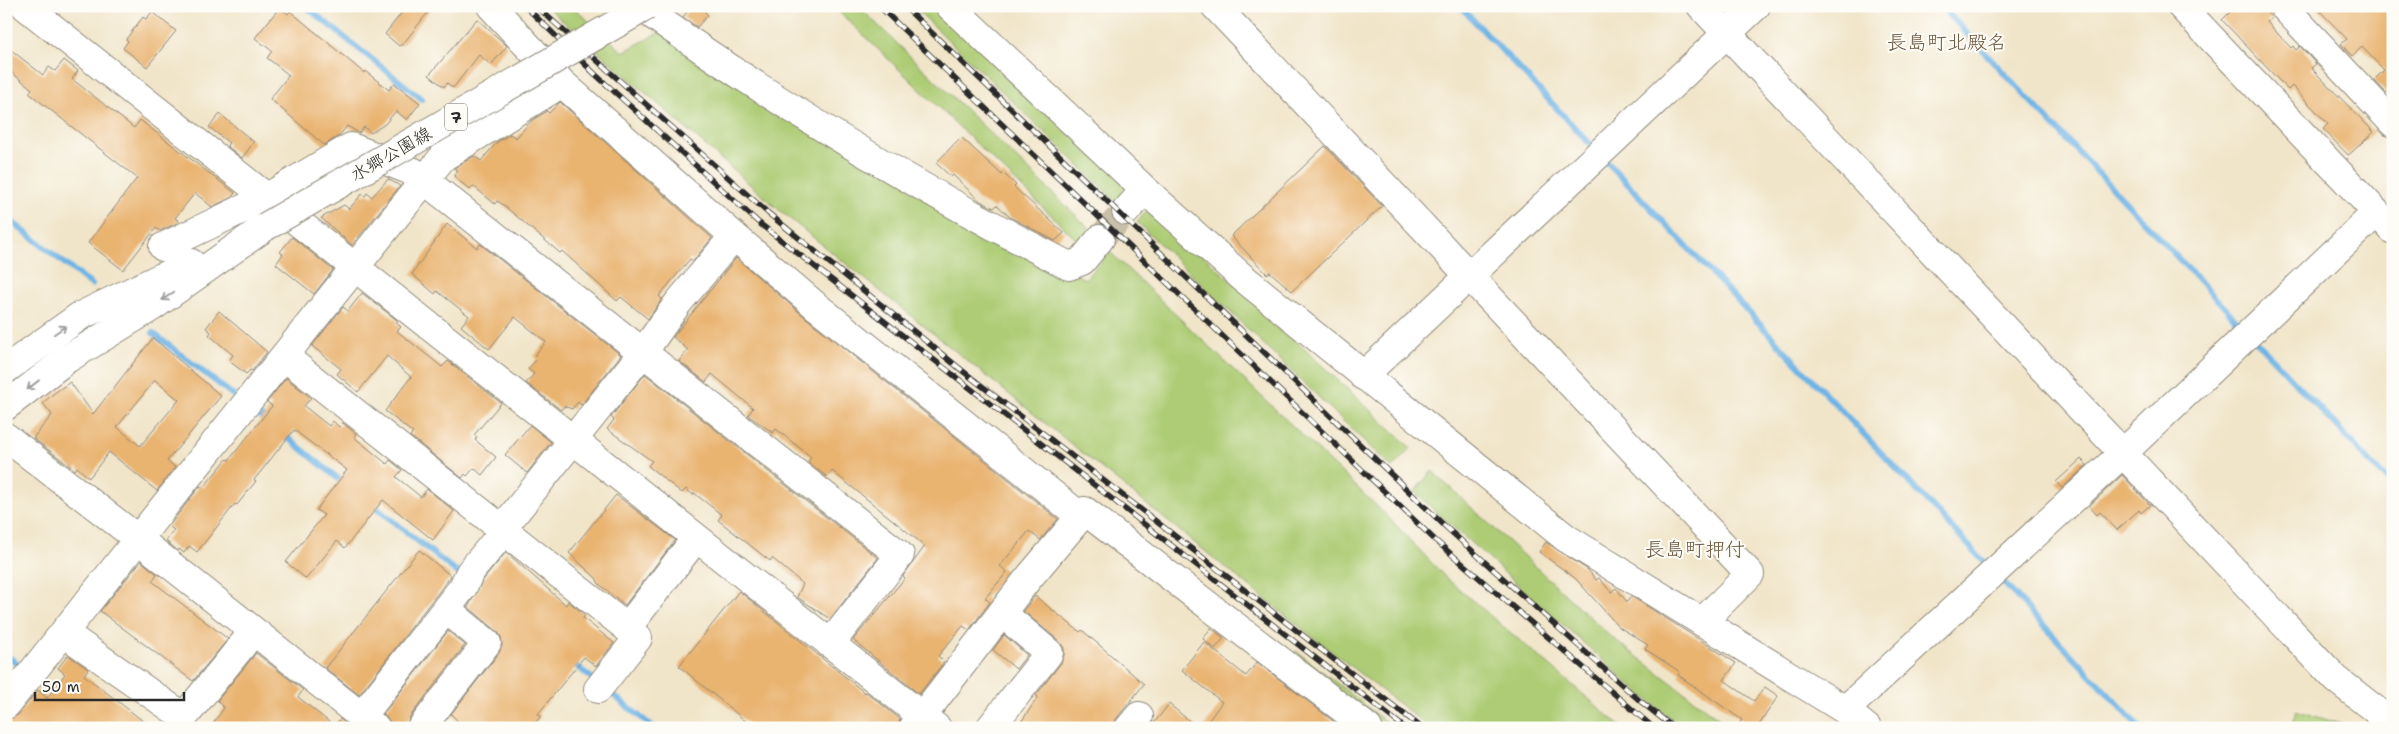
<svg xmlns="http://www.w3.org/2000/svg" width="2399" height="734" font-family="'Shantell Sans','Klee One',sans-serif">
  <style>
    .green { fill: #adcc74; stroke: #6c7c50 }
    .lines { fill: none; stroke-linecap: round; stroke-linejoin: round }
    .stream { stroke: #6eb4e5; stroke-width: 6 }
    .building { fill: #e9b370; fill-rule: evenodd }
    .minor-tunnel { stroke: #c9c0a9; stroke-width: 28; stroke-dasharray: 28 14; stroke-linecap: butt }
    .minor-casing { stroke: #8e887a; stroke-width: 30 }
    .major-casing { stroke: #8e887a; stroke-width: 30 }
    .minor { stroke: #fff; stroke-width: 28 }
    .major { stroke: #fff; stroke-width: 28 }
    .rail-casing { stroke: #2b2b2b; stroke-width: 5.5 }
    .rail { stroke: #fdfcf7; stroke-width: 4; stroke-dasharray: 11; stroke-linecap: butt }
    .major-bridge-casing { stroke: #8e887a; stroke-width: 30; stroke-linecap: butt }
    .major-bridge { stroke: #fff; stroke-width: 28 }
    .oneway { stroke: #a0a0a0 }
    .labels { text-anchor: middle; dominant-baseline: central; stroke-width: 4; stroke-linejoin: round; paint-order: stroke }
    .shield { fill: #fdfcf7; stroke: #6a6a68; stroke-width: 1 }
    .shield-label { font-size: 16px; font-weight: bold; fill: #2b2b2b }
    .street-label { font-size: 18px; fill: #2b2b2b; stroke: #fdfcf7 }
    .quarter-label { font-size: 20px; fill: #6e5b43; stroke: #fdfcf7 }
  </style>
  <rect width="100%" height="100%" fill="#fdfcf7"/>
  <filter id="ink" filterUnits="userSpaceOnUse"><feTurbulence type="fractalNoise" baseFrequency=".02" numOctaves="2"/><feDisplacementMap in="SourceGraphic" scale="10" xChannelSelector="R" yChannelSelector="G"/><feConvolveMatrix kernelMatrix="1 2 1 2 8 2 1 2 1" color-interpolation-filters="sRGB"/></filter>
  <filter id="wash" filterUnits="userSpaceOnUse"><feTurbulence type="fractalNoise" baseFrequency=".0096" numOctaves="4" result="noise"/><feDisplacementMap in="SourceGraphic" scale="20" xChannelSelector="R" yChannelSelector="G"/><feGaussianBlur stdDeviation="1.12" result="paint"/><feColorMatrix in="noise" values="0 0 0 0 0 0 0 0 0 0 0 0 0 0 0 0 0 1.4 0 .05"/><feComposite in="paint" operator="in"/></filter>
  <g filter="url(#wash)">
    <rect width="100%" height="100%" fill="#f1e5c9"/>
    <!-- green -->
    <g class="green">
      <path d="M546,6H572L623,52L662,31L876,166L1085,279L1110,252L1388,517L1446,578L1623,728H1430L1286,616L779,210Z"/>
      <path d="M833,6H858L1091,230L1080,243Z"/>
      <path d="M913,6H939L1133,188L1117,202Z"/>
      <path d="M1151,207L1411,448L1392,468L1137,222Z"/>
      <path d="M1432,471L1610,636L1731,728H1683L1643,696L1414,492Z"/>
      <path d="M1296,651L1394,728H1380L1290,658Z"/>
      <path d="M2296,710L2353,728H2291Z"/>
    </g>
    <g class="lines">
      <!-- stream -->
      <g class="stream">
        <path d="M305,6L422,99"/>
        <path d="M1460,6L1595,149"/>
        <path d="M1941,6L2241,325"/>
        <path d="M1607,162L1988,566"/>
        <path d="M6,217L92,285"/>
        <path d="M153,333L233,395"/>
        <path d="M2254,339L2393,486"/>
        <path d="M256,413L268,422"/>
        <path d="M282,433L346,485"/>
        <path d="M370,503L459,574"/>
        <path d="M1999,578L2140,728"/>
        <path d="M6,655L22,667"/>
        <path d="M570,661L593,679"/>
        <path d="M40,682L57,696"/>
        <path d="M613,695L654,728"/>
      </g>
    </g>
    <g id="blocks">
      <!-- building -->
      <g class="building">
        <path d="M407,6H433L403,44L399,46L385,34Z"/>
        <path d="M692,6H699L708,15L697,27L683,17Z"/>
        <path d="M2236,6H2261L2272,18L2267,22L2291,48L2293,46L2296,50L2300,46L2316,64L2311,68L2374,132L2352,152L2348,155L2323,129L2328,124L2292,86L2288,90L2222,20Z"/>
        <path d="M2315,6H2393V86L2386,93L2374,80L2384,70L2362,47L2352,56L2341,44L2347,39Z"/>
        <path d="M280,7L288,14L290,11L364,73L365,71L389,90L394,83L420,103L407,120L396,111L385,124L371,133L364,127L359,133L347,126L339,136L324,145L270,99L289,75L267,58L272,51L255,38Z"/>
        <path d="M152,12L176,31L147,67L123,48L128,41L126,39L143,17L146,19Z"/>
        <path d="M477,19L507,46L491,65L479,55L453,88L447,83L444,87L429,75Z"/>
        <path d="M6,46L43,75L49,67L55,71L64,60L78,71L72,79L134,128L140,120L235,193L232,197L212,207L195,193L175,218L179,221L177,223L160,231L156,228L123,270L88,243L137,178L29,93L32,89L6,68Z"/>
        <path d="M560,102L712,238L693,261L690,259L659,296L662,299L648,319L621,297L617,301L562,251L560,253L502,204L497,201L495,204L473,186L470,190L454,176L458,171L454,168L474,156L481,161L496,143L510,134L516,138L531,121L547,111L549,113Z"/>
        <path d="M220,114L254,142L242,158L227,146L229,143L209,127Z"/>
        <path d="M961,137L1002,175L1003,173L1016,185L1014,187L1064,233L1055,241L1010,217L997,205L994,208L980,201L953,175L951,177L936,163Z"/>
        <path d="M1325,146L1382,206L1292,291L1270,272L1267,274L1231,236Z"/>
        <path d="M388,179L400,186L352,245L321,218L344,205L349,209L362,194L365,196L367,193L372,197Z"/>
        <path d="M447,224L477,248L480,244L621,355L581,405L578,402L572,409L564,406L561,410L526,383L534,374L528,369L537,359L534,356L546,342L515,317L489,349L461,326L469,316L437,291L435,294L412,274Z"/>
        <path d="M292,237L333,270L314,294L276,264L283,254L280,252Z"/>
        <path d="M736,258L806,318L1058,519L1040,540L1029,531L1000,566L1007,572L985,598L990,602L969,630L963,626L938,656L944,662L919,694L853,640L905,578L903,576L925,546L832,471L827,477L808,462L811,457L776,429L773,433L748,415L753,408L712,374L706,382L679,361L688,350L673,337Z"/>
        <path d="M362,293L398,321L396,323L401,327L397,331L442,367L448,361L501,403L474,435L477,437L475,440L496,457L482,475L474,468L467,476L465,474L462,478L410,436L413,433L385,411L411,377L387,356L358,392L337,374L341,369L312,346L343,307L348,311Z"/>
        <path d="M219,311L267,352L252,371L250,370L246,374L229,361L233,355L209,335L211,332L206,328Z"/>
        <path d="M153,338L221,396L167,461L175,467L157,491L109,452L89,478L77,467L75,470L33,438L52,415L43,403L53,394L70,382L93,414ZM155,380L179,400L140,446L117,427Z"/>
        <path d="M645,374L878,558L830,619L797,597L803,584L772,558L770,561L718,520L722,515L694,493L693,495L686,489L682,493L648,466L652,461L607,429L614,420L611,417Z"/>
        <path d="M286,378L311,398L304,406L329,426L333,421L339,427L343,423L356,434L354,437L370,450L387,464L390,460L402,470L396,477L421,497L427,489L454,511L433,540L383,500L345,548L337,541L306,579L286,562L324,515L316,510L347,470L294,430L254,480L256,481L237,505L235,504L197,552L189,546L184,553L179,549L178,551L166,541L174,530L169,526L200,486L203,488L227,459L229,460L272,406L267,402Z"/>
        <path d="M530,425L551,442L527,473L505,455Z"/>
        <path d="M2081,459L2087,465L2062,488L2056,482Z"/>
        <path d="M2122,475L2150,505L2141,513L2139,510L2117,530L2100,512L2097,515L2089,506Z"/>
        <path d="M616,495L675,540L625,605L599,584L596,578L569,553Z"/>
        <path d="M1546,542L1588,570L1596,580L1599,578L1611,592L1616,588L1627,602L1631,596L1736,663L1724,680L1754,701L1765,687L1778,696L1757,728H1736L1742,720L1678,675L1680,672L1645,649L1648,645L1619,627L1575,578L1539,552Z"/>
        <path d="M419,550L451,576L359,695L325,668Z"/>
        <path d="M506,552L566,605L568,601L585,615L583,618L614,643L596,666L584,657L538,714L541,716L531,728H464L451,714L499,653L502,645L501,637L497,631L468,607L483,580Z"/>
        <path d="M141,561L157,574L152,581L228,639L193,681L100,611Z"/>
        <path d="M739,591L865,693L866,692L900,719L898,728H754L679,666Z"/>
        <path d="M1035,596L1080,632L1082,630L1144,684L1109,728H1017L1038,697L1036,695L1061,663L1064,655V648L1059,641L1023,611Z"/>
        <path d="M1211,628L1224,638L1215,649L1203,639Z"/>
        <path d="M448,631L465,645L409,718L406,728H391L390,722L383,714Z"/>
        <path d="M1004,635L1027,655L1016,669L993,650Z"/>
        <path d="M1204,642L1246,676L1257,662L1342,728H1203L1222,702L1182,670Z"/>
        <path d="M256,653L303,690L298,697L334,726L340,719L351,728H210L224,708L217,701Z"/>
        <path d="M68,655L88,669L84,675L152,728H6V720L18,715L38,690L47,698L65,674L58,668Z"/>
        <path d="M1169,704L1198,728H1150Z"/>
      </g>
    </g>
  </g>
  <g filter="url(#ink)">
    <use href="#blocks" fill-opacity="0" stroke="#8e887a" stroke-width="1"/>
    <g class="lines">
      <!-- minor-tunnel -->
      <path class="minor-tunnel" d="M1100,239L1126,211"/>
      <!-- minor casing -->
      <g class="minor-casing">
        <g id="minor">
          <path d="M25,6L937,728"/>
          <path d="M491,6L561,82"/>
          <path d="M640,6C776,104 920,189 1069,266L1082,261L1100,239"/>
          <path d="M950,6L1145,190L1242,277L1566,538L1845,710L1867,728"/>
          <path d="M1215,6L1750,574L1702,622"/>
          <path d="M1701,6L2336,679L2392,723"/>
          <path d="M2181,6L2393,230"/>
          <path d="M2283,6L2393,123"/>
          <path d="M1126,211L1145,190"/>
          <path d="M163,247L266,198L351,147L414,172L900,555L830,644"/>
          <path d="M285,357L627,628L696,538"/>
          <path d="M1363,376L1756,6"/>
          <path d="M6,437L138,539L443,157L562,83L734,236L816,306L1080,516"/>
          <path d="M502,529L644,351L678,303L734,236"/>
          <path d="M64,633L184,717L253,632"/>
          <path d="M598,689L638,638L627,628"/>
          <path d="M6,705L138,539L376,728"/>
          <path d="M1845,710L2123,453L2376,213"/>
          <path d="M362,716L463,587L470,572L504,531"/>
          <path d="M421,728L487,643L446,609"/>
          <path d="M913,728L1027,580L1085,511L1368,728"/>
          <path d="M990,728L1049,653L1002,613"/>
          <path d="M1129,728L1139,716"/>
        </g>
      </g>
      <!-- major casing -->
      <g class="major-casing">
        <g id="major">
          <path d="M6,369L80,316L191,263"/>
          <path d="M6,406L67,359L152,307L265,227"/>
        </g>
      </g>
      <!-- minor -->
      <use href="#minor" class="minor"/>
      <!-- major -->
      <use href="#major" class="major"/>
      <!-- rail casing -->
      <g class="rail-casing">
        <g id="rail">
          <path d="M525,6L596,75L759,223L1405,728"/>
          <path d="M536,6L768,213L964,372L1422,728"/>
          <path d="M879,6L1435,540L1654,728"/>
          <path d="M904,6L1448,529L1639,700L1674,728"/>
        </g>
      </g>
      <!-- rail -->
      <use href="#rail" class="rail"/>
      <!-- major-bridge casing -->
      <g class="major-bridge-casing">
        <path id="major-bridge" d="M265,227L647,6"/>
      </g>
      <!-- major-bridge -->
      <use href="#major-bridge" class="major-bridge"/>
    </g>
    <!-- one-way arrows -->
    <defs><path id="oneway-shaft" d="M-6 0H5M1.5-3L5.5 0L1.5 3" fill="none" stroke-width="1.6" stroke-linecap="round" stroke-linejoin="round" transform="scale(1.25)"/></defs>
    <g class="oneway">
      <use href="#oneway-shaft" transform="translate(168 296) rotate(145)"/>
      <use href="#oneway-shaft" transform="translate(60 330) rotate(-35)"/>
      <use href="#oneway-shaft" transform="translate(33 385) rotate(142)"/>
    </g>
  </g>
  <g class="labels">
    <!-- shield labels -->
    <rect class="shield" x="445" y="103.5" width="22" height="27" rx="4"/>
    <g class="shield-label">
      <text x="456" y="117">7</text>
    </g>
    <!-- street labels -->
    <g class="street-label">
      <text transform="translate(391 154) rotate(-30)">水郷公園線</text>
    </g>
    <!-- quarter labels -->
    <g class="quarter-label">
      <text x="1947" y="42">長島町北殿名</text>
      <text x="1695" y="549">長島町押付</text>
    </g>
  </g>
  <!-- margin -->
  <rect width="2399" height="734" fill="none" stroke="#fdfcf7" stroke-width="25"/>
  <!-- scale -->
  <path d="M35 692v8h149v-8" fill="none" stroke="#2b2b2b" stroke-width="2.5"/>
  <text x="42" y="692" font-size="15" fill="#2b2b2b" stroke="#fdfcf7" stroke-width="4" paint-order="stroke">50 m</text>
</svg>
